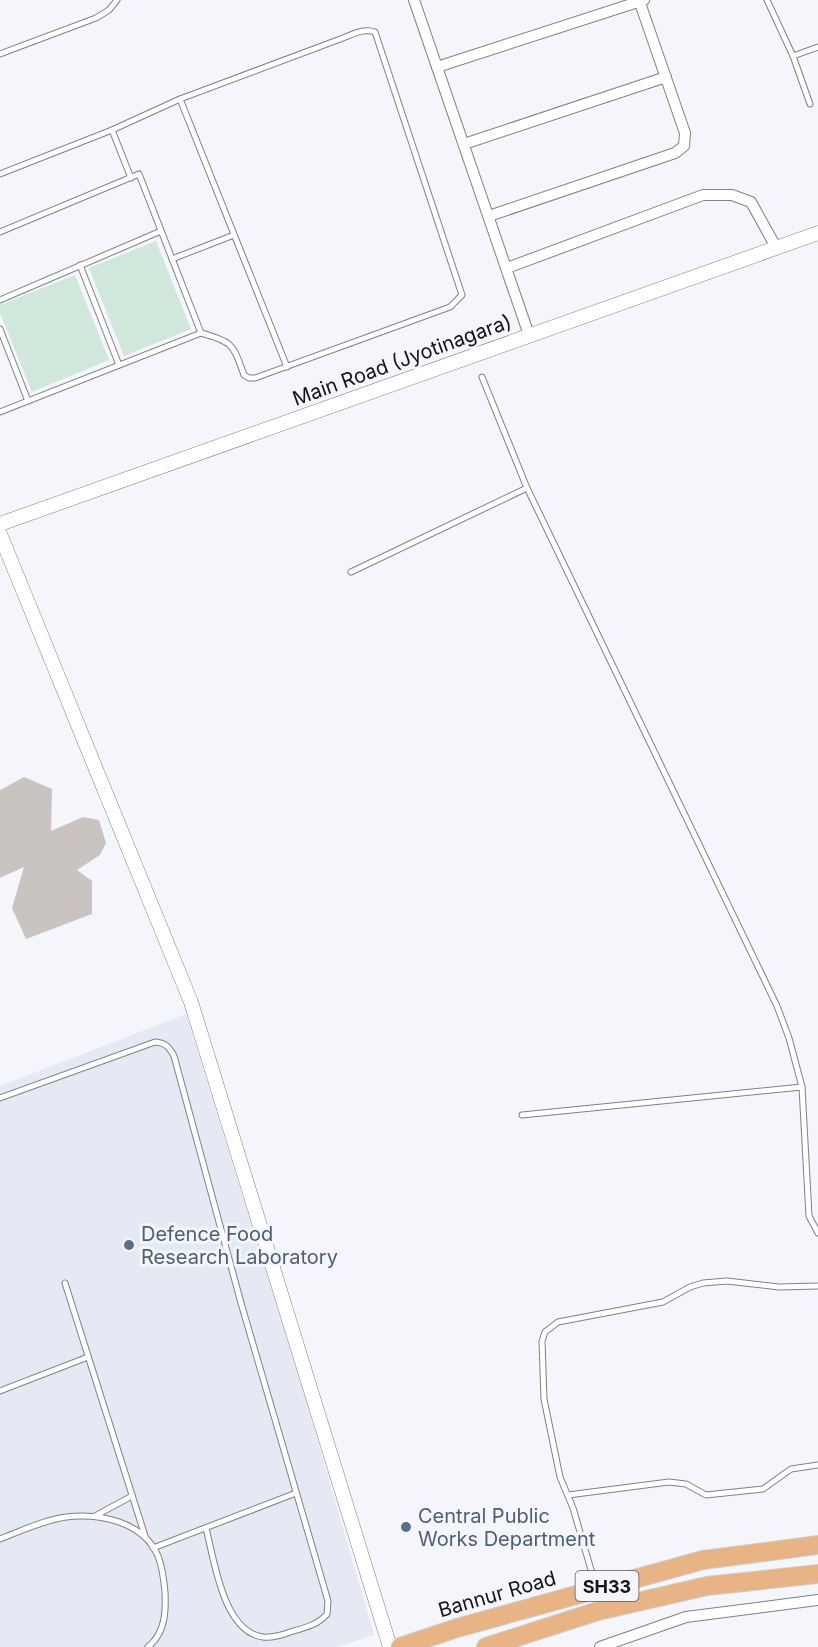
<svg xmlns="http://www.w3.org/2000/svg" width="818" height="1647" font-family="Inter,sans-serif">
  <style>
    .built { fill: #e5e9f4 }
    .green { fill: #d0e8dc }
    .building { fill: #c9c4c2 }
    .lines { fill: none; stroke-linecap: round; stroke-linejoin: round }
    .service-casing { stroke: #808185; stroke-width: 7 }
    .minor-casing { stroke: #808185; stroke-width: 12 }
    .tertiary-casing { stroke: #808185; stroke-width: 15 }
    .primary-casing { stroke: #d0d0d0; stroke-width: 20 }
    .service { stroke: #fff; stroke-width: 5 }
    .minor { stroke: #fff; stroke-width: 10 }
    .tertiary { stroke: #fff; stroke-width: 14 }
    .primary { stroke: #e8b385; stroke-width: 18 }
    .service-dot { fill: #5c6f8a; stroke: #f5f6fb; stroke-width: 2 }
    .labels { text-anchor: middle; dominant-baseline: central; stroke-width: 6; stroke-linejoin: round; paint-order: stroke }
    .shield { fill: #f5f6fb; stroke: #58585b; stroke-width: 1.5 }
    .shield-label { font-size: 18px; font-weight: bold; fill: #141516 }
    .street-label { font-size: 20px; fill: #141516; stroke: #f5f6fb }
    .service-label { font-size: 20px; fill: #4e5e75; stroke: #f5f6fb; text-anchor: start }
  </style>
  <rect width="100%" height="100%" fill="#f5f6fb"/>
  <!-- built -->
  <path class="built" d="M186,1014L307,1404L374,1635L337,1647H0V1086Z"/>
  <!-- green -->
  <g class="green">
    <path d="M156,241L191,329L124,356L89,268Z"/>
    <path d="M75,275L109,360L32,392L0,313V305Z"/>
  </g>
  <!-- building -->
  <path class="building" d="M24,777L52,789L51,831L83,817L99,820L106,843L100,855L77,870L92,881V914L26,939L12,908L24,867L0,878V790Z"/>
  <g class="lines">
    <!-- service casing -->
    <g class="service-casing">
      <g id="service">
        <path d="M767,0L793,56L810,104"/>
        <path d="M0,54L96,18L109,10L117,0"/>
        <path d="M793,56L818,47"/>
        <path d="M180,99L287,367"/>
        <path d="M112,130L131,178"/>
        <path d="M0,174L112,130L180,99L343,38C353,34 364,28 375,32L462,295L450,307L255,378H249L244,375C233,345 234,342 201,333"/>
        <path d="M0,232L139,174L201,333L0,412"/>
        <path d="M172,259L234,235"/>
        <path d="M80,265L119,365"/>
        <path d="M0,300L161,231"/>
        <path d="M0,329L28,401"/>
        <path d="M482,377L527,488L777,1006L789,1038L802,1087L809,1216L818,1233"/>
        <path d="M351,572L527,488"/>
        <path d="M0,1098L155,1042C166,1043 169,1047 174,1056L241,1303L328,1601L327,1614C318,1625 304,1628 290,1632C283,1635 271,1638 263,1637C223,1632 214,1559 206,1528"/>
        <path d="M522,1115L802,1087"/>
        <path d="M65,1283L145,1536"/>
        <path d="M0,1391L88,1357"/>
        <path d="M568,1495L669,1482L686,1484L706,1495L763,1489L791,1469L818,1465"/>
        <path d="M95,1516L132,1496"/>
        <path d="M0,1539C21,1531 44,1520 66,1517C99,1513 143,1521 158,1556C162,1566 164,1581 165,1592C166,1613 165,1633 148,1647"/>
        <path d="M153,1548L296,1493"/>
        <path d="M596,1587L573,1508L560,1477L544,1399L542,1341L545,1332L558,1322L663,1302L690,1287L703,1283L727,1281L779,1287L818,1286"/>
      </g>
    </g>
    <!-- minor casing -->
    <g class="minor-casing">
      <g id="minor">
        <path d="M414,0L529,335"/>
        <path d="M437,67L644,0"/>
        <path d="M464,144L666,77"/>
        <path d="M489,216L675,153L684,146L685,133L639,0"/>
        <path d="M507,268L703,195H732L751,202L777,249"/>
        <path d="M600,1647L686,1617L818,1600"/>
      </g>
    </g>
    <!-- tertiary casing -->
    <g class="tertiary-casing">
      <g id="tertiary">
        <path d="M0,524L818,233"/>
        <path d="M0,534L191,1002L390,1647"/>
      </g>
    </g>
    <!-- primary casing -->
    <g class="primary-casing">
      <g id="primary">
        <path d="M400,1647L457,1628L703,1560L818,1545"/>
        <path d="M486,1647L598,1611L707,1586L818,1574"/>
      </g>
    </g>
    <!-- service -->
    <use href="#service" class="service"/>
    <!-- minor -->
    <use href="#minor" class="minor"/>
    <!-- tertiary -->
    <use href="#tertiary" class="tertiary"/>
    <!-- primary -->
    <use href="#primary" class="primary"/>
  </g>
  <!-- markers -->
  <g class="service-dot">
    <circle cx="129" cy="1245" r="6"/>
    <circle cx="406" cy="1527" r="6"/>
  </g>
  <g class="labels">
    <!-- shield labels -->
    <rect class="shield" x="575.5" y="1571" width="63" height="30" rx="4.5"/>
    <g class="shield-label">
      <text x="607" y="1586">SH33</text>
    </g>
    <!-- street labels -->
    <g class="street-label">
      <text transform="translate(402 360) rotate(-20)">Main Road (Jyotinagara)</text>
      <text transform="translate(497 1594) rotate(-16)">Bannur Road</text>
    </g>
    <!-- service labels -->
    <g class="service-label">
      <text x="141" y="1234">Defence Food<tspan x="141" dy="23">Research Laboratory</tspan></text>
      <text x="418" y="1516">Central Public<tspan x="418" dy="23">Works Department</tspan></text>
    </g>
  </g>
</svg>
